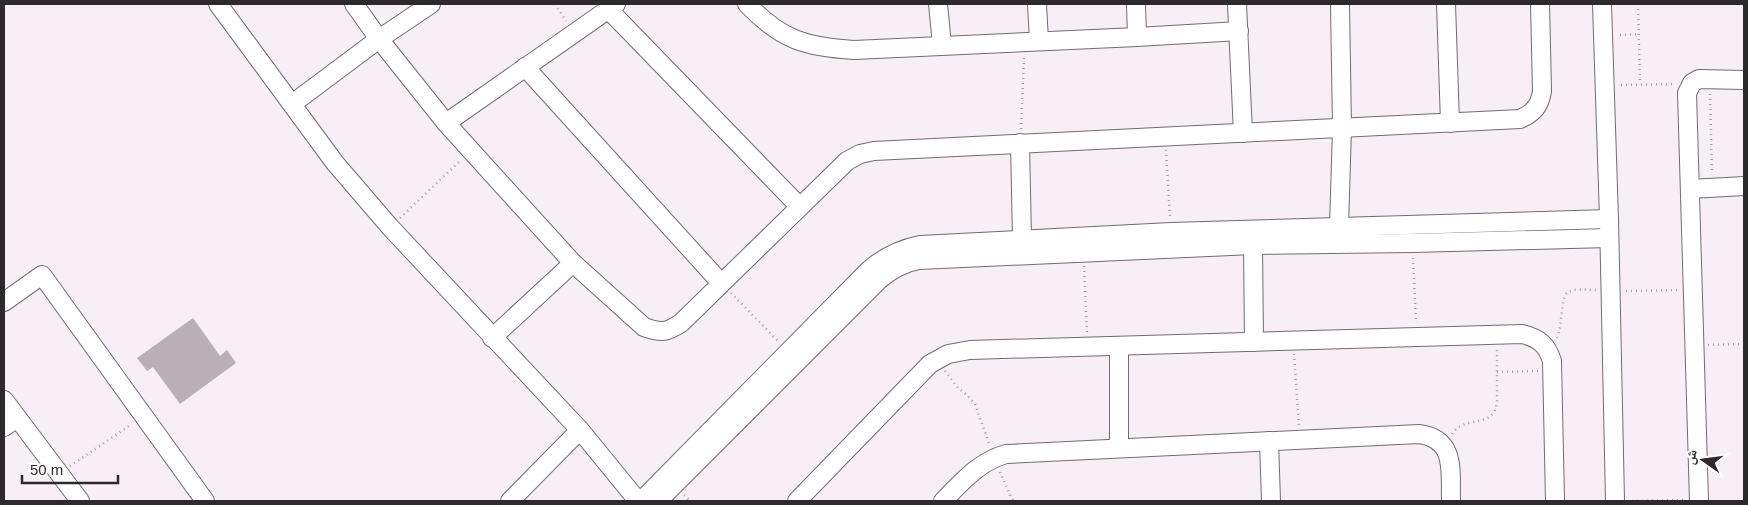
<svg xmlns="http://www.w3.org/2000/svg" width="1748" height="505" font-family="Arial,'Noto Naskh Arabic',sans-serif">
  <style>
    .building { fill: #b9b0b7 }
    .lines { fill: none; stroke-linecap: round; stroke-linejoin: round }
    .minor-casing { stroke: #736b72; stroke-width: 20 }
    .path { stroke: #a69ea4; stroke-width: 2.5; stroke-dasharray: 1 4; stroke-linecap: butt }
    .minor { stroke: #fff; stroke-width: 18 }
  </style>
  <rect width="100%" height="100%" fill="#f8eef6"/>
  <!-- building -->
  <path class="building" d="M193,318L220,356L227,350L236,363L180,404L153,367L147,371L137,358Z"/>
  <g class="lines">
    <!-- minor casing -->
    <g class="minor-casing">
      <g id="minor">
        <path d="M218,4L335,163L390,227L580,430L638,501"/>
        <path d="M354,4L379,39L446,123L573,263L644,327C661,333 666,333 681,323L847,161L860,154L874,151L1520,119C1534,113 1540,105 1542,91L1540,4"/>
        <path d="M747,4C781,40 806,47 854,50L1137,37L1239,31"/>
        <path d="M938,4L942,45"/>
        <path d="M1037,4L1039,41"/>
        <path d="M1136,4L1137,37"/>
        <path d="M1237,4L1243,133"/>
        <path d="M1446,4L1450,123"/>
        <path d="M1602,4L1609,219L1615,501"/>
        <path d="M608,9L799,206"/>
        <path d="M525,67L721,283"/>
        <path d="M292,104L379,39L431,4"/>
        <path d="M446,123L616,4"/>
        <path d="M1020,143L1022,239"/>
        <path d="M1690,189L1744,186"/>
        <path d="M1339,227L1342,128L1340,4"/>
        <path d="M1253,245L1254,342"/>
        <path d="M4,302L42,275L205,501"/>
        <path d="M492,338L573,263"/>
        <path d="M1119,346V448"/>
        <path d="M4,400L80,501"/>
        <path d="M4,427L17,418"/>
        <path d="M1269,441L1271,501"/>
        <path d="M510,501L580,430"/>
        <path d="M641,501L869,270C885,256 900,249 920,245L1171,232L1609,219"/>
        <path d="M658,501L879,280C892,269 903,263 919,260L1253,245L1413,243L1609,238"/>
        <path d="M797,501L930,364L948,354L970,350L1522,334C1539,338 1547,345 1552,361L1555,501"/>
        <path d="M943,501C962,482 978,462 1006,454L1419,434C1457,439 1450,472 1451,501"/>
        <path d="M1699,501L1687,93L1692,83L1699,79L1744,80"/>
      </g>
    </g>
    <!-- path -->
    <g class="path">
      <path d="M555,4L566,21"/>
      <path d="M1638,4L1640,84"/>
      <path d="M1620,35L1639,34"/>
      <path d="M1621,85L1675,84"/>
      <path d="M1710,94L1712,173"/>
      <path d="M1021,129L1024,57"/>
      <path d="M1166,150L1170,217"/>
      <path d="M400,218L461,160"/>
      <path d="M1413,258L1416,323"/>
      <path d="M1084,266L1087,333"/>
      <path d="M1626,291L1677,290"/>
      <path d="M731,293L778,341"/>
      <path d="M1557,338C1562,327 1561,295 1568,292C1575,288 1588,290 1596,290"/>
      <path d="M1708,345L1744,344"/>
      <path d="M1294,354L1299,426"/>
      <path d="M945,371L958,388L967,395L975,404L990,446"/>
      <path d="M1497,372L1538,371"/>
      <path d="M1452,434C1465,414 1495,430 1497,401V348"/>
      <path d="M70,466L132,424"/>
      <path d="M1000,472L1013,501"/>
      <path d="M684,495L690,501"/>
      <path d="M1632,501L1685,500"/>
    </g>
    <!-- minor -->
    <use href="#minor" class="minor"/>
  </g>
  <!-- border -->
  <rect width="1748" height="505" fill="none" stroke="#2d292c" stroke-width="10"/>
  <!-- north arrow -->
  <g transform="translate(1703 460) rotate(284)" stroke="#ffffff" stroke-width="4" paint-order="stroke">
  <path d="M0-4L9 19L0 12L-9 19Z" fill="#2d292c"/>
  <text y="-8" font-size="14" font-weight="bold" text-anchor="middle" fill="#2d292c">ش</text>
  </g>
  <!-- scale -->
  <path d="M22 475v8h96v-8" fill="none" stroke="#2d292c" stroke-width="2.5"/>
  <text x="30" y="475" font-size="15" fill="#2d292c" stroke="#ffffff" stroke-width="4" paint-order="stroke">50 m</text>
</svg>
